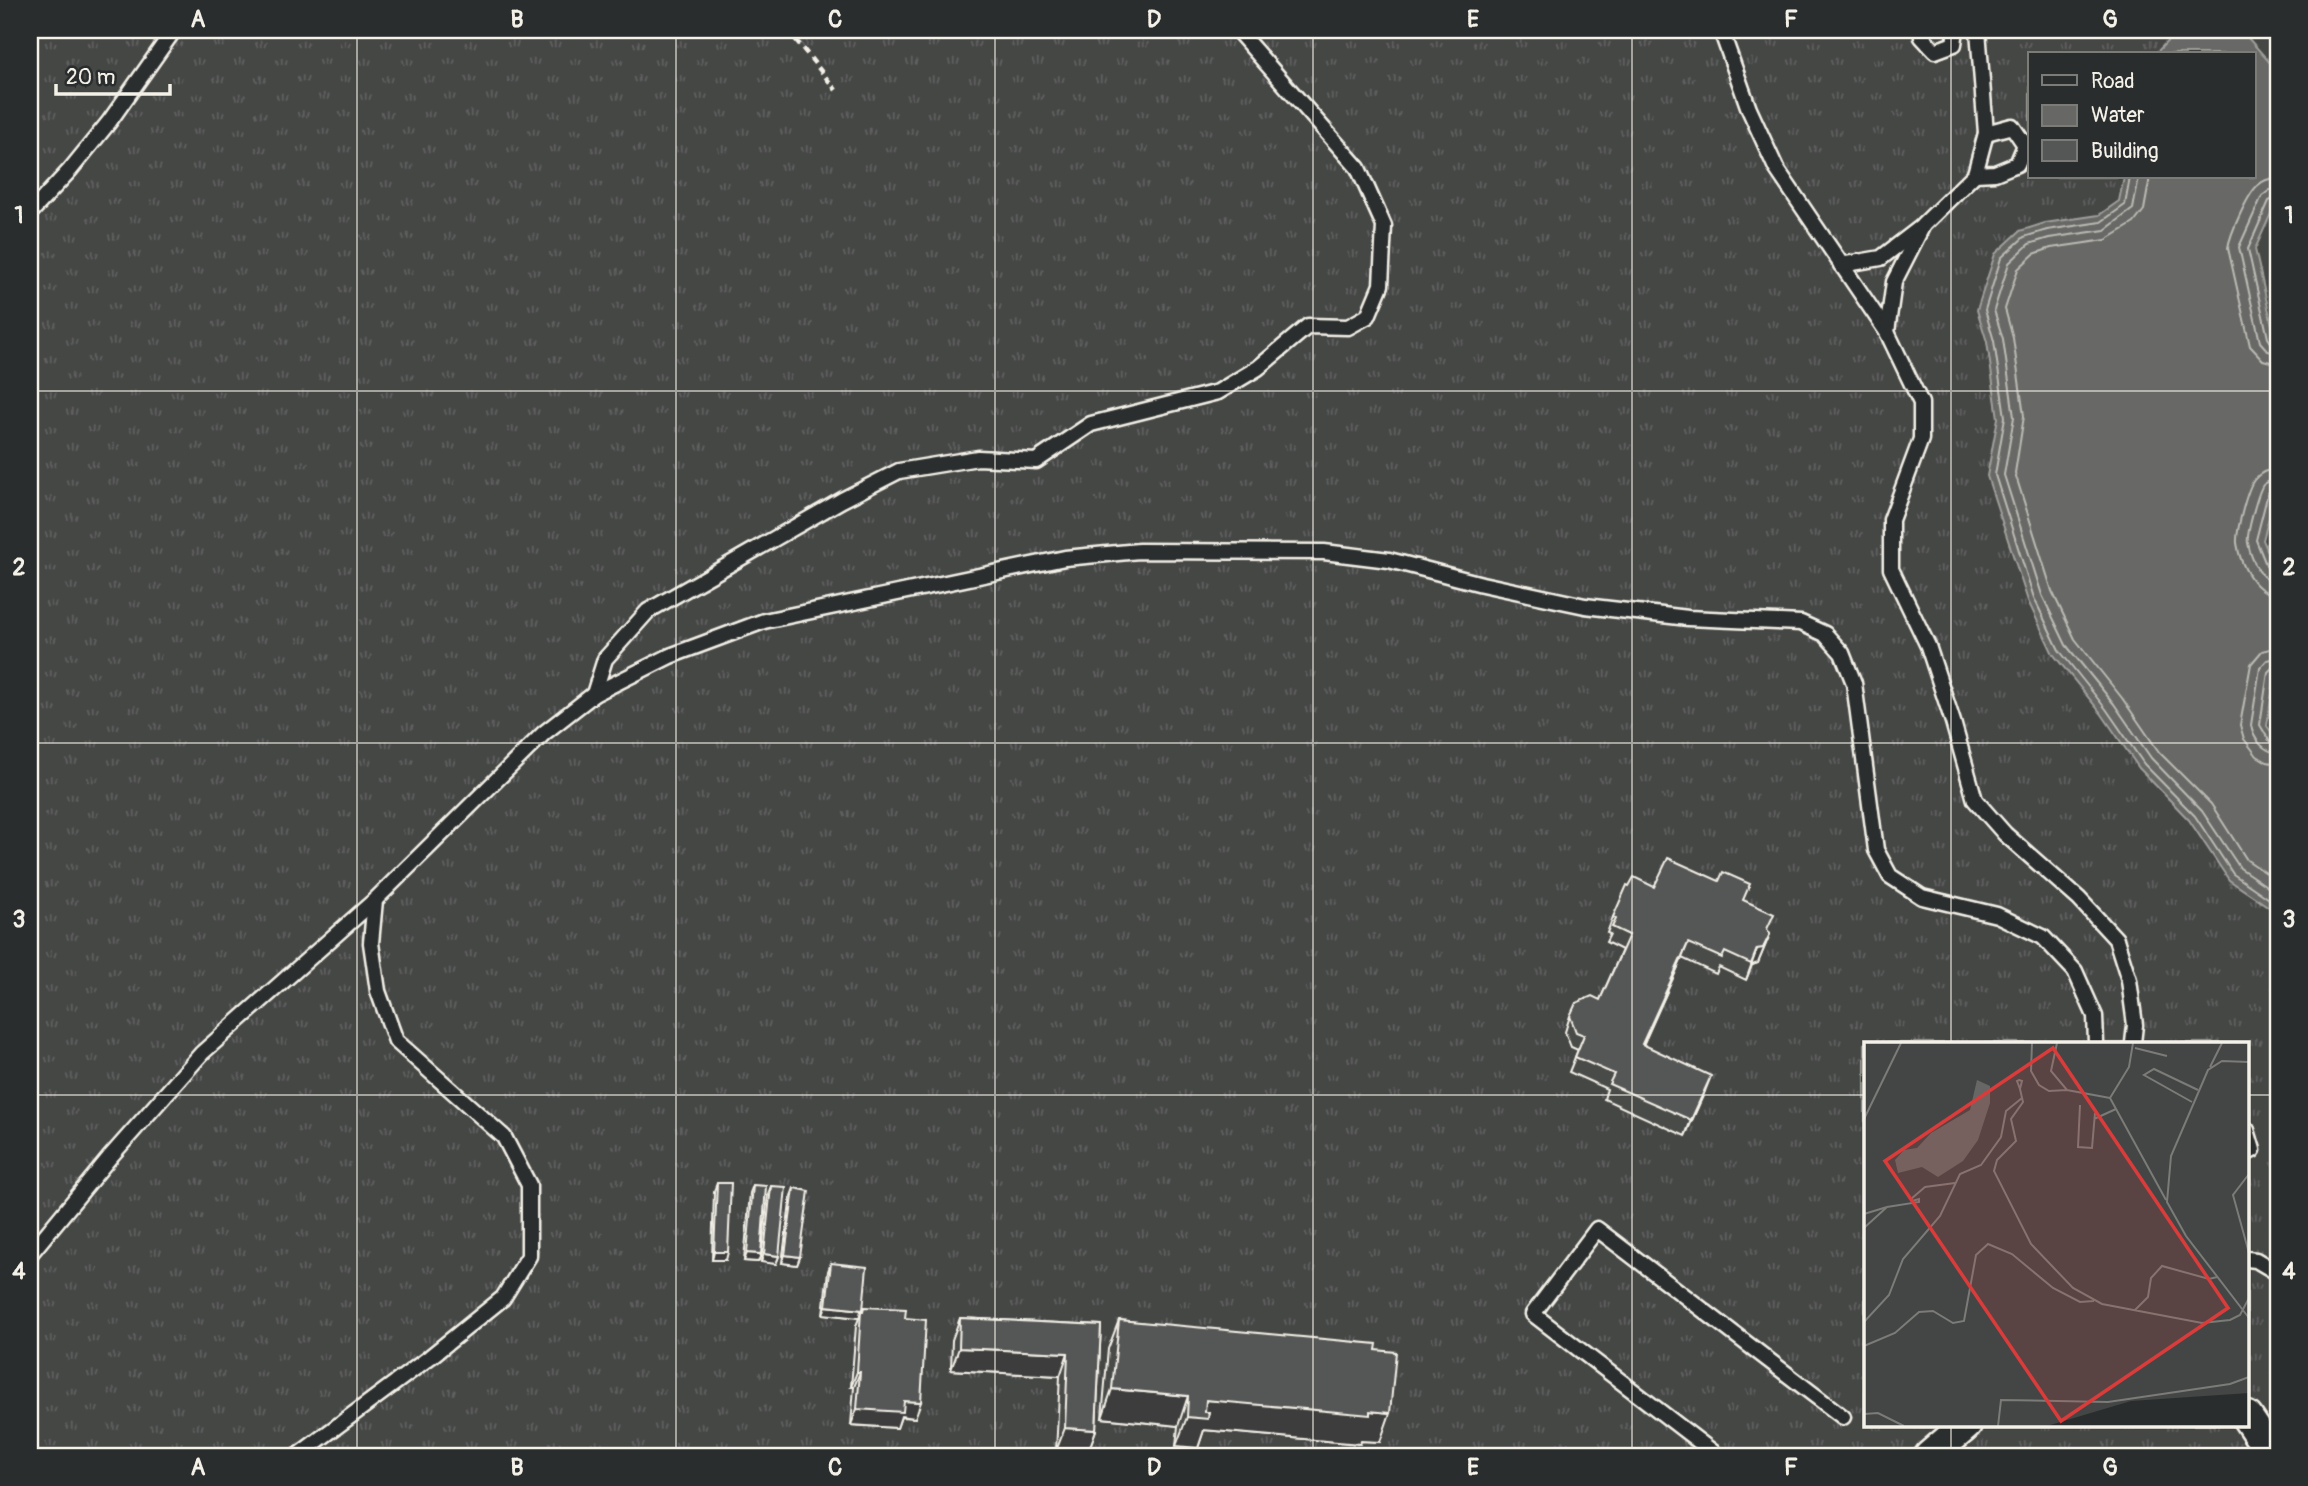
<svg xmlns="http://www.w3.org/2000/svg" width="2308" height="1486" font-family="Pangolin,sans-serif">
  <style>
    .grass { fill: url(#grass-tufts); stroke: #9c9c96; stroke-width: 2; fill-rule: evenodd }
    .water { fill: #676866; stroke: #9f9f9a; stroke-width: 2 }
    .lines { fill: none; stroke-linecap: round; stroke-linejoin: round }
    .shore { stroke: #bcbab4; stroke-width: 2 }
    .lane-casing { stroke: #f4f1e8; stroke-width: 19 }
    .street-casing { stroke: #f4f1e8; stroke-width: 35 }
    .path { stroke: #f4f1e8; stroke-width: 4.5; stroke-dasharray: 7 5; stroke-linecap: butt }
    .lane { stroke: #2a2d2e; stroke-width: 14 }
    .street { stroke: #2a2d2e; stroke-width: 30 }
    .wall { fill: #494b4a; stroke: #f4f1e8; stroke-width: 2 }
    .shaded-wall { fill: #3c3d3c; stroke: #f4f1e8; stroke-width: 2 }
    .building { fill: #555756; stroke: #f4f1e8; stroke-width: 2 }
    .grid { fill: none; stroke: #f4f1e8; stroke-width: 2; stroke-opacity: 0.55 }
    .inset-road { fill: none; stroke: #7b7b78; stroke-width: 2 }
    .view { fill: #d93c3b; fill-opacity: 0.15; stroke: #d93c3b; stroke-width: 3.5 }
    .inset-edge { fill: none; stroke: #f4f1e8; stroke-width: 3.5 }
    .neatline { fill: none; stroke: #f4f1e8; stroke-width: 2.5 }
    .grid-label { font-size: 23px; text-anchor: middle; font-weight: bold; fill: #f4f1e8 }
  </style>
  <defs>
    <pattern id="grass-tufts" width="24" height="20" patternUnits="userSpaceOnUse" patternTransform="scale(1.75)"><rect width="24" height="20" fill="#444645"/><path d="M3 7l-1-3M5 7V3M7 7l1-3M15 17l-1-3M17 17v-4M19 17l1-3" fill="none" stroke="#606160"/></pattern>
  </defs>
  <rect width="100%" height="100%" fill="#2a2d2e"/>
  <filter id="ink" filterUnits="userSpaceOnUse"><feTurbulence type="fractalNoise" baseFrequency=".0143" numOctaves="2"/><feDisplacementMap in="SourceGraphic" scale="14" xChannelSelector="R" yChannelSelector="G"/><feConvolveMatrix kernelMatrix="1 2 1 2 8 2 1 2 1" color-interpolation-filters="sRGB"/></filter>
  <g filter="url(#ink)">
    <!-- grass -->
    <path class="grass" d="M30,30H2278V1456H30ZM2030,54H2254V177H2030ZM1865,1043H2247V1425H1865Z"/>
    <!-- water -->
    <path class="water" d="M2178,30H2241L2273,66L2278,82V198L2255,249L2278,352V484L2263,540L2278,575V653L2267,726L2278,741V913L2229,880L2189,820L2139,768L2101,713L2053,654L2028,601L1987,476L1998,418L1987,342L1977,310L1995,254L2020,231L2045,223L2099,215L2119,201L2124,177H2254V54H2155Z"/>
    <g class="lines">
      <!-- shore -->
      <g class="shore">
        <path d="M2130,177L2125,205L2101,222L2047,230L2024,237L2001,258L1985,310L1994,341L2005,417L1995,475L2034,598L2059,650L2106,709L2144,764L2195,816L2233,874L2278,905"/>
        <path d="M2139,177L2133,209L2105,230L2049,238L2029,244L2009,263L1994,310L2003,339L2014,417L2004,475L2042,595L2066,645L2114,704L2151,758L2202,811L2240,868L2278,894"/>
        <path d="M2150,177L2144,210L2134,223L2106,240L2051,248L2034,254L2018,269L2005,309L2013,338L2024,416L2015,473L2052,591L2075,639L2122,698L2159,752L2211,804L2247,860L2278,881"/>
        <path d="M2278,178C2270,178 2263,180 2257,186C2247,196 2230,234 2228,248L2250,346L2263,360L2278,364"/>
        <path d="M2278,189L2270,190L2262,196L2239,247L2260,342L2268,351L2278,353"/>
        <path d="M2278,197L2269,201L2248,249L2268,338L2272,344L2278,345"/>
        <path d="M2278,469C2269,469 2260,472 2254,480C2247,489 2236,532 2237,543C2240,565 2255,594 2278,595"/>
        <path d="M2278,479C2272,480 2268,481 2263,485C2258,492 2246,535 2248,543C2251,559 2261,583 2278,584"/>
        <path d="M2278,488L2273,489L2268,493L2256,540L2269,572L2278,576"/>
        <path d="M2278,647L2262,651L2251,664L2240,725L2244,739L2257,756L2267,762L2278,764"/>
        <path d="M2278,658L2267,660L2260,668L2251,725C2253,739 2264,752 2278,753"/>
        <path d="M2278,666L2272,668L2268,672L2260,725L2270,742L2278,744"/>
      </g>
      <!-- lane casing -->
      <g class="lane-casing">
        <g id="lane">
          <path d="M1721,30L1749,109L1776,168L1887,332L1921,403V439L1891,520V569L1928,646L1953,722L1975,800L2005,834L2079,899L2116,939L2129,980L2135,1025L2133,1043"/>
          <path d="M1925,30L1922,37L1935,51L1954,44L1956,30"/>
          <path d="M1975,174L1995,173L2017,164L2025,145L2012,126L1986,133"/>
          <path d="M30,213L70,170L109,122L174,30"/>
          <path d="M1841,265L1881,258L1920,228"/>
          <path d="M1887,332L1894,282L1923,225L1975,174L1986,133L1978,30"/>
          <path d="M594,694L605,659L648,611L842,500L899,471L978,458L1036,461L1091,424L1218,392L1258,368L1308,326L1348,327L1368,316L1381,285L1384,226L1358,168L1237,30"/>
          <path d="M2247,1130L2253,1150L2247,1153"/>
          <path d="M30,1254L110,1157L202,1053L375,900L544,733L594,694L670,656L764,621L1065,558L1139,551L1324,552L1389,560L1482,584L1585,606L1688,618L1801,623L1825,634L1842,653L1854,683L1876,850L1890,876L1922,897L1997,915L2043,937L2075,971L2095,1016L2096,1043"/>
          <path d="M2247,1259L2256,1260L2278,1273"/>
          <path d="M297,1456L430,1357L503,1298L529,1256V1185L504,1137L396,1041L378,991L371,943L375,900"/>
          <path d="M1718,1456L1533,1314L1597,1229L1843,1417"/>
        </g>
      </g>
      <!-- street casing -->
      <g class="street-casing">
        <g id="street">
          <path d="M2247,1417L2273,1456"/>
          <path d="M1930,1456L1966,1425"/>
        </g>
      </g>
      <!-- path -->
      <path class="path" d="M788,30L836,90"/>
      <!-- lane -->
      <use href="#lane" class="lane"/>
      <!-- street -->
      <use href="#street" class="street"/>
    </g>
    <!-- wall -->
    <g class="wall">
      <path d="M1654,887L1744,901L1770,934L1758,963L1752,965L1746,980L1719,967L1716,974L1682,958L1643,1045L1705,1091L1685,1136L1604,1099L1607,1089L1569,1072L1578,1050L1571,1047L1565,1032L1570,1016L1600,1000L1622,950L1606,942L1610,934L1607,933L1613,917Z"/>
      <path d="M717,1183L726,1260H712L714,1191Z"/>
      <path d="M753,1185L761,1254L758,1262L744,1261L750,1193Z"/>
      <path d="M771,1186L779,1256L776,1264L761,1262L768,1194Z"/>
      <path d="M794,1188L800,1257L797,1265L782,1263L791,1196Z"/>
      <path d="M831,1263L862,1311L864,1307L905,1318L915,1418L901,1417L897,1428L851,1425L854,1387H851L856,1326L859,1318L823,1314L828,1271Z"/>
      <path d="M960,1318L1101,1325L1096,1430L1088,1452L1056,1451L1060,1376L951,1370L952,1340Z"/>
      <path d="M1119,1320L1376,1350L1380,1442L1361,1441L1360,1444L1204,1430L1198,1448L1176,1446L1178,1426L1102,1418L1108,1349Z"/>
    </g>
    <!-- shaded-wall -->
    <g class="shaded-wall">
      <path d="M1770,934L1758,963L1752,965L1746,980L1757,949Z"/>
      <path d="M1688,943L1682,958L1636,1060L1642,1044Z"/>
      <path d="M1711,1076L1705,1091L1685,1136L1691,1120Z"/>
      <path d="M714,1252H728L726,1260H712Z"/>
      <path d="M747,1253L761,1254L758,1262L744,1261Z"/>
      <path d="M764,1254L779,1256L776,1264L761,1262Z"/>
      <path d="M785,1255L800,1257L797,1265L782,1263Z"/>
      <path d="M826,1306L863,1310L861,1315V1311L859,1318L823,1314Z"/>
      <path d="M959,1348L1068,1353L1060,1376L951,1370Z"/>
      <path d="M857,1372H860L854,1387H851Z"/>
      <path d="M1112,1389L1188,1396L1178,1426L1102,1418Z"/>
      <path d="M1206,1400L1370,1411L1390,1413L1380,1442L1361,1441L1360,1444L1204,1430L1198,1448L1176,1446L1187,1417Z"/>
      <path d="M904,1401L921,1402L915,1418L901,1416L897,1428L851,1425L857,1409Z"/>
      <path d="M1065,1428L1096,1430L1088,1452L1056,1451Z"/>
    </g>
    <!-- building -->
    <g class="building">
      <path d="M1668,858L1719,881L1723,872L1750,884L1743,900L1774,914L1767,929L1770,934L1763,948L1757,949L1751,964L1725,952L1722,958L1688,943L1642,1044L1711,1076L1691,1120L1609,1084L1614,1074L1575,1057L1584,1035L1576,1032L1570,1016L1576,1003L1592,996L1600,1000L1629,935L1612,927L1616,919L1613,917L1627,885L1629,886L1634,877L1654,887Z"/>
      <path d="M717,1183H731L728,1252H714Z"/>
      <path d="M753,1185L766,1186L761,1254L747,1253Z"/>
      <path d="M771,1186L786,1187L779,1256L764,1254Z"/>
      <path d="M794,1188L809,1191L800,1257L785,1255Z"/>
      <path d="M831,1263L867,1267L863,1310L826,1306Z"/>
      <path d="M864,1307L906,1309L905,1318L926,1320L921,1402L904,1401L903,1412L857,1409L860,1372H857L861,1311H863Z"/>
      <path d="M960,1318L1101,1325L1096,1430L1065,1428L1068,1353L959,1348Z"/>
      <path d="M1119,1320L1377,1344L1376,1350L1396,1352L1390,1413L1370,1411V1415L1206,1400L1205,1412H1209L1208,1419L1187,1417L1188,1396L1112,1389Z"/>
    </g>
  </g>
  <!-- grid -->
  <path class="grid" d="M357,30V1456M676,30V1456M995,30V1456M1313,30V1456M1632,30V1456M1951,30V1043M30,391H2278M30,743H2278M30,1095H1865M2247,1095H2278M1951,1425V1456"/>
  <!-- overview -->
  <g transform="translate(1864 1042)">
    <rect width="385" height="385" fill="#2a2d2e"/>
    <path d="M0,1H385V351L267,359L183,384H0Z" fill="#444645"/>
    <path d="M113,38L126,44V61L114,98L99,119L74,135L58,125L34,131L31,118L40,108L53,106L67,91L106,68Z" fill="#676866"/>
    <path class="inset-road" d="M168,1L167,29L175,43L185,49L203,48M193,1L187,29L203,48L246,56M271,6L303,14M385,20L358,19L344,28L307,114L303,160L322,194L385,276M346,25L358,1M155,38L158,39L156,47L153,39ZM156,47L159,60L147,77L152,99L133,118L130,129L167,202L209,246L238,262L338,281L366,278L376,273L385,256M246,56L302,158M246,56L265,25L269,1M328,60L280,33L290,27L334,48M216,63L214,105L228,106L231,71M0,77L37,1M230,77L252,67M385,132L369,153L385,211M47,157L61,145L91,141M0,172L23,165M0,186L23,165L55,160V157L48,159M271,268L284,255L287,236L298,224L345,237L353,235M0,280L25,253L39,217L76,174L96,132L117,123L137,95L142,69L158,56M0,304L31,291L55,270L69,269L89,281L100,279L112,213L124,202L148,212L189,246L216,260L230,259M0,372L14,371L40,384M134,384L137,358L244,360L366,342L385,335"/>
    <path class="view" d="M189,6L364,266L197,379L21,119Z"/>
    <rect width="385" height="385" class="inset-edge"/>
  </g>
  <!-- margin -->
  <rect width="2308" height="1486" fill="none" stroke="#2a2d2e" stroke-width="77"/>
  <!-- legend -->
  <rect x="2028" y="52" width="228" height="126" fill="#2a2d2e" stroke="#7b7b78" stroke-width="2"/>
  <rect x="2042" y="75" width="35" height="10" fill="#2a2d2e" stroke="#7b7b78" stroke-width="2"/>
  <text x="2091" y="88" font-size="21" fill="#f4f1e8">Road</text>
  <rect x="2042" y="105" width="35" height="21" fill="#676866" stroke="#7b7b78" stroke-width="2"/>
  <text x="2091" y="122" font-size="21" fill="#f4f1e8">Water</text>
  <rect x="2042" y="140" width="35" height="21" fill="#555756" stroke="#7b7b78" stroke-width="2"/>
  <text x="2091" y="158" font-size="21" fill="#f4f1e8">Building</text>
  <!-- scale -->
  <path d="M56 84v10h114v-10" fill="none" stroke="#f4f1e8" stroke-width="3.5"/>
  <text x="66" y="84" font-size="21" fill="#f4f1e8" stroke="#2a2d2e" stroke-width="5" paint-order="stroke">20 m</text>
  <rect x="38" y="38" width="2232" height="1410" class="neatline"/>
  <g class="grid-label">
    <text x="198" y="27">A</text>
    <text x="517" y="27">B</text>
    <text x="835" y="27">C</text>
    <text x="1154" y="27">D</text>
    <text x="1473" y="27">E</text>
    <text x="1791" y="27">F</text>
    <text x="2110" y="27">G</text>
    <text x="19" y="223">1</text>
    <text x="2289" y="223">1</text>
    <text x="19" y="575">2</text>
    <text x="2289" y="575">2</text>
    <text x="19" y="927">3</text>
    <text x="2289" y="927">3</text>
    <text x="19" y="1279">4</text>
    <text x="2289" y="1279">4</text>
    <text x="198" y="1475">A</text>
    <text x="517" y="1475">B</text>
    <text x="835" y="1475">C</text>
    <text x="1154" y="1475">D</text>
    <text x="1473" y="1475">E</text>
    <text x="1791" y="1475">F</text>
    <text x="2110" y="1475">G</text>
  </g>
</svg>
